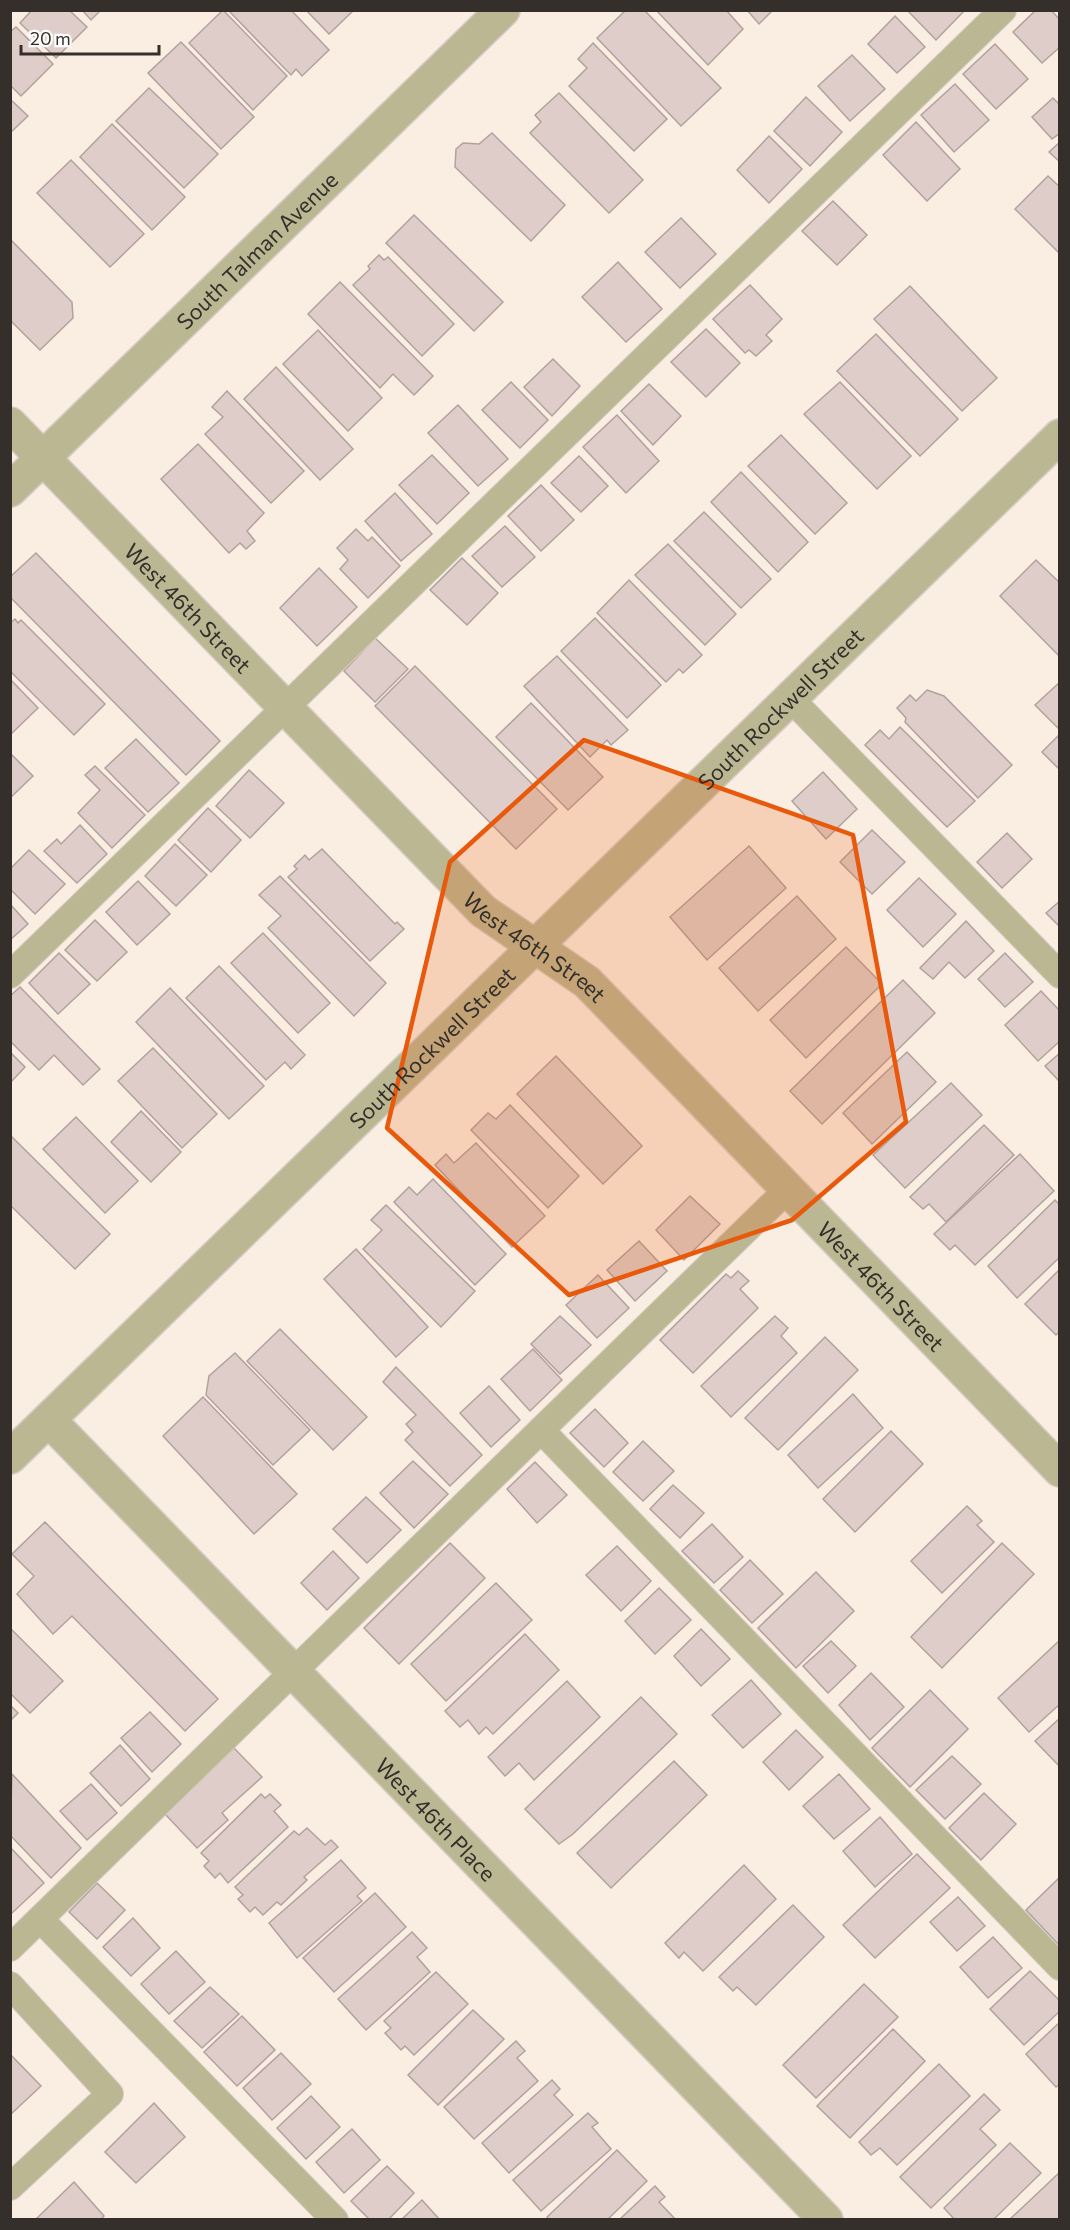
<svg xmlns="http://www.w3.org/2000/svg" width="1070" height="2230" font-family="Commissioner,sans-serif">
  <style>
    .building { fill: #decdc9; stroke: #b2a29e; stroke-width: 1.5 }
    .lines { fill: none; stroke-linecap: round; stroke-linejoin: round }
    .service-casing { stroke: #d6ccc2; stroke-width: 28 }
    .minor-casing { stroke: #d6ccc2; stroke-width: 36 }
    .service { stroke: #bcb793; stroke-width: 26 }
    .minor { stroke: #bcb793; stroke-width: 33 }
    .marked { fill: #e8590c; fill-opacity: 0.2; stroke: #e8590c; stroke-width: 4.5; stroke-linejoin: round }
    .labels { text-anchor: middle; dominant-baseline: central; stroke-width: 5; stroke-linejoin: round; paint-order: stroke }
    .street-label { font-size: 22px; fill: #342f2b; stroke: #fefefe }
  </style>
  <rect width="100%" height="100%" fill="#faeee3"/>
  <!-- building -->
  <g class="building">
    <path d="M32,10H69L87,27L56,58L20,23Z"/>
    <path d="M82,10H101L91,20Z"/>
    <path d="M223,10L287,76L253,110L189,43Z"/>
    <path d="M228,10H291L329,50L302,76L296,69L291,75Z"/>
    <path d="M306,10H354L329,34Z"/>
    <path d="M626,10H644L721,88L681,126L597,38Z"/>
    <path d="M656,10H726L743,29L708,65Z"/>
    <path d="M747,10H773L759,24Z"/>
    <path d="M907,10H965L936,40Z"/>
    <path d="M1036,10H1051L1060,20V47L1042,63L1013,32Z"/>
    <path d="M895,16L925,47L897,73L868,44Z"/>
    <path d="M16,27L53,64L21,96L10,85V32Z"/>
    <path d="M181,42L254,117L221,149L148,73Z"/>
    <path d="M593,43L667,119L634,151L569,86L587,68L578,59Z"/>
    <path d="M995,44L1028,79L996,109L963,74Z"/>
    <path d="M852,55L885,89L850,121L818,86Z"/>
    <path d="M955,84L989,120L954,152L921,115Z"/>
    <path d="M149,88L218,154L184,188L116,121Z"/>
    <path d="M559,93L643,180L609,213L530,133L541,122L535,115Z"/>
    <path d="M806,97L842,132L810,166L774,131Z"/>
    <path d="M1053,98L1060,105V133L1052,139L1032,117Z"/>
    <path d="M10,99L28,116L10,133Z"/>
    <path d="M916,122L960,169L927,201L883,155Z"/>
    <path d="M112,124L185,197L152,230L80,157Z"/>
    <path d="M492,133L565,205L531,241L455,167L456,149L463,143L479,144Z"/>
    <path d="M769,136L802,169L769,203L737,170Z"/>
    <path d="M1060,142V162L1049,152Z"/>
    <path d="M71,160L144,234L110,267L37,193Z"/>
    <path d="M1048,176L1060,187V254L1015,209Z"/>
    <path d="M833,201L867,235L837,265L802,231Z"/>
    <path d="M414,215L503,302L474,331L386,243Z"/>
    <path d="M681,218L716,254L680,288L645,252Z"/>
    <path d="M10,239L72,302L73,318L40,350L10,320Z"/>
    <path d="M379,255L384,260L388,257L454,324L422,356L353,285L370,269L368,266Z"/>
    <path d="M618,262L662,309L626,342L582,297Z"/>
    <path d="M340,282L433,376L414,395L393,374L380,388L308,314Z"/>
    <path d="M750,285L782,319L766,335L772,341L756,356L749,350L745,353L713,319Z"/>
    <path d="M910,286L997,378L962,411L874,319Z"/>
    <path d="M706,329L740,363L706,397L671,362Z"/>
    <path d="M318,330L382,398L348,431L283,364Z"/>
    <path d="M876,334L958,419L920,456L837,371Z"/>
    <path d="M553,359L580,386L552,416L524,387Z"/>
    <path d="M276,367L353,449L320,480L244,399Z"/>
    <path d="M511,382L548,420L520,448L482,410Z"/>
    <path d="M840,382L911,456L877,489L804,414Z"/>
    <path d="M649,384L681,416L653,445L621,411Z"/>
    <path d="M227,391L304,471L271,503L205,434L223,417L212,407Z"/>
    <path d="M458,405L508,459L478,486L428,433Z"/>
    <path d="M617,415L659,461L626,493L583,447Z"/>
    <path d="M781,435L847,503L815,534L748,466Z"/>
    <path d="M198,444L264,513L247,531L255,541L246,549L240,543L229,553L161,479Z"/>
    <path d="M432,455L469,493L437,524L399,485Z"/>
    <path d="M579,456L608,486L581,512L551,483Z"/>
    <path d="M741,472L808,542L778,572L711,502Z"/>
    <path d="M541,485L574,520L541,551L508,516Z"/>
    <path d="M395,493L432,534L401,561L365,521Z"/>
    <path d="M704,512L771,579L741,608L674,541Z"/>
    <path d="M505,526L535,557L502,587L472,556Z"/>
    <path d="M356,529L368,541L372,537L400,566L368,598L340,569L348,560L337,548Z"/>
    <path d="M668,544L736,614L705,645L635,575Z"/>
    <path d="M36,553L220,741L186,775L10,597V577Z"/>
    <path d="M462,558L498,593L467,625L430,590Z"/>
    <path d="M1036,560L1060,583V657L1000,596Z"/>
    <path d="M319,568L357,607L317,646L280,608Z"/>
    <path d="M629,580L702,655L683,673L679,669L666,682L597,613Z"/>
    <path d="M595,618L661,685L627,718L561,651Z"/>
    <path d="M15,619L18,623L21,620L105,704L74,735L10,671V623Z"/>
    <path d="M375,638L408,669L375,702L344,671Z"/>
    <path d="M557,656L628,730L611,745L607,740L590,757L524,686Z"/>
    <path d="M415,666L557,809L516,849L375,706Z"/>
    <path d="M10,679L38,708L10,735Z"/>
    <path d="M1060,682V730L1035,705Z"/>
    <path d="M927,690L944,696L1012,765L978,798L905,722L906,718L897,708L910,695L916,701Z"/>
    <path d="M531,703L603,777L568,810L496,737Z"/>
    <path d="M900,727L975,801L947,827L865,745L880,730L889,739Z"/>
    <path d="M1060,734V770L1042,752Z"/>
    <path d="M136,739L179,783L148,812L105,768Z"/>
    <path d="M10,753L33,776L10,798Z"/>
    <path d="M95,766L145,815L112,848L78,813L100,790L85,775Z"/>
    <path d="M249,770L284,803L250,838L216,806Z"/>
    <path d="M823,772L857,809L826,839L792,801Z"/>
    <path d="M208,808L241,840L211,872L178,840Z"/>
    <path d="M80,825L107,854L77,883L44,851L57,839L61,844Z"/>
    <path d="M872,830L905,862L872,894L840,862Z"/>
    <path d="M1007,833L1032,859L1002,888L977,862Z"/>
    <path d="M175,844L207,875L176,906L145,876Z"/>
    <path d="M749,846L786,888L707,960L670,917Z"/>
    <path d="M322,849L395,924L397,922L404,929L370,961L288,877L297,869L294,866L305,855L309,860Z"/>
    <path d="M29,850L65,884L35,914L10,889V869Z"/>
    <path d="M280,876L386,983L354,1016L268,928L281,916L259,895Z"/>
    <path d="M919,878L956,914L923,947L887,910Z"/>
    <path d="M138,881L170,914L137,945L106,912Z"/>
    <path d="M797,896L836,939L758,1011L719,968Z"/>
    <path d="M1060,901V927L1046,913Z"/>
    <path d="M10,904L28,924L10,940Z"/>
    <path d="M95,920L127,952L97,981L65,950Z"/>
    <path d="M966,921L994,951L965,978L949,962L933,979L920,968Z"/>
    <path d="M263,933L330,1003L298,1033L231,963Z"/>
    <path d="M846,947L882,984L806,1058L770,1020Z"/>
    <path d="M59,953L90,984L58,1014L29,983Z"/>
    <path d="M1005,953L1033,982L1005,1007L978,979Z"/>
    <path d="M219,966L305,1055L291,1069L285,1062L266,1080L186,998Z"/>
    <path d="M903,980L935,1013L822,1124L790,1091Z"/>
    <path d="M20,987L100,1069L83,1085L54,1055L39,1070L10,1041V996Z"/>
    <path d="M170,988L264,1086L229,1119L136,1022Z"/>
    <path d="M1041,991L1060,1011V1041L1038,1061L1005,1025Z"/>
    <path d="M153,1048L217,1114L182,1148L118,1081Z"/>
    <path d="M10,1052L25,1067L12,1081L10,1079Z"/>
    <path d="M907,1052L936,1082L872,1144L843,1113Z"/>
    <path d="M1060,1053V1082L1045,1066Z"/>
    <path d="M556,1056L642,1146L603,1184L517,1094Z"/>
    <path d="M951,1083L982,1115L905,1188L873,1155Z"/>
    <path d="M510,1105L579,1176L548,1208L471,1130L488,1113L496,1119Z"/>
    <path d="M141,1111L181,1152L151,1182L111,1142Z"/>
    <path d="M76,1117L138,1181L105,1213L43,1149Z"/>
    <path d="M984,1125L1014,1155L946,1222L929,1204L923,1209L910,1197Z"/>
    <path d="M10,1135L110,1234L75,1269L10,1205Z"/>
    <path d="M476,1143L545,1216L512,1247L435,1165L446,1154L454,1163Z"/>
    <path d="M1020,1154L1054,1191L975,1265L955,1245L950,1250L934,1234Z"/>
    <path d="M433,1179L506,1254L475,1285L394,1202L409,1187L417,1195Z"/>
    <path d="M690,1196L720,1224L684,1260L656,1230Z"/>
    <path d="M1055,1200L1060,1205V1257L1017,1298L988,1266Z"/>
    <path d="M386,1205L475,1291L441,1327L363,1249L382,1230L371,1220Z"/>
    <path d="M639,1241L667,1271L635,1301L607,1270Z"/>
    <path d="M356,1249L428,1327L396,1357L324,1279Z"/>
    <path d="M1060,1269V1331L1056,1335L1025,1304Z"/>
    <path d="M738,1271L749,1281L740,1289L758,1308L693,1373L660,1340L726,1274L731,1278Z"/>
    <path d="M598,1275L629,1308L597,1338L566,1305Z"/>
    <path d="M560,1316L591,1345L560,1374L531,1344Z"/>
    <path d="M775,1316L788,1328L781,1336L797,1353L731,1417L701,1386Z"/>
    <path d="M280,1329L367,1417L333,1450L247,1361Z"/>
    <path d="M825,1337L858,1370L778,1450L745,1418Z"/>
    <path d="M533,1349L562,1380L530,1411L501,1379Z"/>
    <path d="M235,1353L310,1430L273,1465L206,1395L209,1376Z"/>
    <path d="M396,1367L482,1455L450,1486L405,1440L413,1432L406,1424L416,1415L383,1382Z"/>
    <path d="M489,1386L520,1420L491,1447L460,1413Z"/>
    <path d="M853,1394L883,1428L818,1488L788,1455Z"/>
    <path d="M203,1397L297,1494L254,1534L163,1436Z"/>
    <path d="M595,1409L628,1443L604,1467L570,1433Z"/>
    <path d="M891,1431L923,1464L855,1532L823,1499Z"/>
    <path d="M643,1441L674,1471L643,1501L613,1472Z"/>
    <path d="M413,1461L448,1494L414,1528L380,1493Z"/>
    <path d="M535,1462L567,1495L537,1523L507,1489Z"/>
    <path d="M673,1485L704,1513L680,1538L650,1509Z"/>
    <path d="M366,1497L401,1530L367,1563L333,1529Z"/>
    <path d="M967,1506L982,1521L977,1525L994,1542L942,1593L911,1561Z"/>
    <path d="M45,1522L218,1699L185,1731L72,1616L53,1634L17,1594L34,1576L12,1554Z"/>
    <path d="M712,1524L743,1557L714,1583L682,1551Z"/>
    <path d="M450,1543L485,1578L399,1664L364,1628Z"/>
    <path d="M1002,1543L1034,1574L942,1668L911,1637Z"/>
    <path d="M617,1546L651,1581L621,1611L586,1575Z"/>
    <path d="M333,1551L359,1578L327,1610L301,1583Z"/>
    <path d="M750,1560L783,1594L752,1623L720,1590Z"/>
    <path d="M816,1572L854,1611L796,1668L758,1628Z"/>
    <path d="M496,1583L532,1620L446,1701L411,1664Z"/>
    <path d="M659,1588L691,1620L655,1654L625,1621Z"/>
    <path d="M10,1628L63,1681L30,1713L10,1693Z"/>
    <path d="M701,1629L730,1659L701,1686L674,1656Z"/>
    <path d="M525,1634L559,1670L493,1734L486,1727L479,1734L468,1720L460,1727L445,1711Z"/>
    <path d="M1060,1640V1704L1029,1732L998,1698Z"/>
    <path d="M831,1641L856,1666L828,1693L803,1666Z"/>
    <path d="M871,1673L904,1707L870,1740L839,1705Z"/>
    <path d="M751,1680L781,1714L743,1748L712,1715Z"/>
    <path d="M567,1681L600,1717L534,1780L519,1763L505,1776L488,1757Z"/>
    <path d="M930,1690L968,1729L910,1787L872,1748Z"/>
    <path d="M641,1697L677,1734L573,1834L559,1844L525,1809Z"/>
    <path d="M10,1705L18,1713L10,1721Z"/>
    <path d="M150,1712L181,1744L152,1772L121,1738Z"/>
    <path d="M1060,1718V1767L1035,1741Z"/>
    <path d="M796,1730L823,1757L789,1790L763,1762Z"/>
    <path d="M120,1745L150,1779L121,1806L90,1773Z"/>
    <path d="M234,1748L262,1777L222,1813L228,1820L197,1848L165,1814Z"/>
    <path d="M952,1756L981,1784L945,1819L916,1790Z"/>
    <path d="M674,1761L707,1795L611,1888L577,1853Z"/>
    <path d="M12,1774L81,1848L51,1878L10,1835Z"/>
    <path d="M839,1774L870,1809L834,1839L803,1806Z"/>
    <path d="M91,1784L117,1813L87,1840L60,1811Z"/>
    <path d="M984,1793L1016,1824L981,1860L949,1828Z"/>
    <path d="M261,1794L265,1798L270,1794L281,1805L274,1811L288,1827L228,1883L220,1873L215,1878L204,1866L209,1861L201,1853Z"/>
    <path d="M880,1817L912,1854L875,1887L843,1851Z"/>
    <path d="M307,1828L325,1845L331,1840L338,1847L304,1877L307,1880L281,1905L277,1902L263,1915L255,1907L250,1912L238,1899L243,1895L235,1887L294,1831L299,1835Z"/>
    <path d="M10,1847L44,1883L12,1913L10,1911Z"/>
    <path d="M917,1854L950,1888L875,1958L843,1925Z"/>
    <path d="M341,1860L366,1888L357,1896L362,1901L297,1958L269,1923Z"/>
    <path d="M744,1865L776,1899L703,1971L684,1952L679,1958L665,1943Z"/>
    <path d="M1060,1877V1942L1058,1944L1026,1910Z"/>
    <path d="M97,1883L125,1910L97,1939L69,1912Z"/>
    <path d="M375,1893L406,1927L334,1992L303,1958Z"/>
    <path d="M958,1897L985,1926L957,1951L930,1922Z"/>
    <path d="M793,1905L824,1937L756,2005L737,1987L733,1991L719,1977Z"/>
    <path d="M133,1918L160,1948L131,1976L103,1947Z"/>
    <path d="M412,1932L427,1948L417,1957L430,1972L366,2030L338,1999Z"/>
    <path d="M993,1937L1022,1968L988,1998L960,1967Z"/>
    <path d="M176,1951L205,1982L169,2014L141,1984Z"/>
    <path d="M1030,1971L1060,2001V2011L1024,2045L990,2009Z"/>
    <path d="M436,1972L468,2004L414,2055L405,2046L401,2050L385,2033L391,2028L384,2021Z"/>
    <path d="M864,1984L898,2017L816,2098L783,2065Z"/>
    <path d="M210,1987L239,2014L202,2048L174,2021Z"/>
    <path d="M473,2010L504,2039L438,2105L408,2075Z"/>
    <path d="M242,2016L275,2050L237,2086L204,2052Z"/>
    <path d="M1060,2022V2084L1056,2087L1026,2054Z"/>
    <path d="M893,2029L925,2061L850,2138L817,2106Z"/>
    <path d="M516,2041L525,2051L517,2058L538,2081L474,2139L444,2107Z"/>
    <path d="M281,2053L311,2084L272,2120L243,2088Z"/>
    <path d="M10,2054L41,2086L10,2115Z"/>
    <path d="M939,2064L970,2096L897,2165L880,2148L871,2155L859,2142Z"/>
    <path d="M552,2080L560,2089L554,2095L573,2115L509,2173L482,2143Z"/>
    <path d="M984,2094L1000,2110L980,2129L996,2145L931,2208L900,2177Z"/>
    <path d="M311,2096L340,2127L306,2159L277,2128Z"/>
    <path d="M154,2103L185,2137L136,2183L105,2152Z"/>
    <path d="M588,2113L598,2123L592,2127L611,2149L541,2211L513,2180Z"/>
    <path d="M352,2129L380,2160L344,2193L316,2162Z"/>
    <path d="M1010,2143L1041,2173L993,2220H955L944,2208Z"/>
    <path d="M617,2150L647,2181L607,2220H549L547,2217Z"/>
    <path d="M387,2166L414,2193L388,2220H370L351,2201Z"/>
    <path d="M1060,2172V2220H1009Z"/>
    <path d="M74,2182L104,2216L100,2220H35Z"/>
    <path d="M655,2186L665,2197L659,2202L676,2220H619Z"/>
    <path d="M422,2200L440,2220H401Z"/>
  </g>
  <g class="lines">
    <!-- service casing -->
    <g class="service-casing">
      <g id="service">
        <path d="M790,698L1060,975"/>
        <path d="M10,975L1003,10"/>
        <path d="M541,1430L1060,1967"/>
        <path d="M40,1919L335,2220"/>
        <path d="M10,1948L788,1189"/>
        <path d="M10,1985L110,2094L10,2187"/>
      </g>
    </g>
    <!-- minor casing -->
    <g class="minor-casing">
      <g id="minor">
        <path id="s1" d="M10,424L483,911L587,982L1060,1470"/>
        <path id="s2" d="M10,490L503,10"/>
        <path id="s3" d="M49,1420L826,2220"/>
        <path id="s4" d="M10,1457L1060,436"/>
      </g>
    </g>
    <!-- service -->
    <use href="#service" class="service"/>
    <!-- minor -->
    <use href="#minor" class="minor"/>
  </g>
  <!-- marked area -->
  <path class="marked" d="M584,740L853,835L906,1122L792,1220L569,1295L387,1128L450,862Z"/>
  <g class="labels">
    <!-- street labels -->
    <g class="street-label">
      <text stroke="none"><textPath href="#s2" startOffset="344">South Talman Avenue</textPath></text>
      <text stroke="none"><textPath href="#s1" startOffset="256">West 46th Street</textPath></text>
      <text stroke="none"><textPath href="#s4" startOffset="1074">South Rockwell Street</textPath></text>
      <text stroke="none"><textPath href="#s1" startOffset="742">West 46th Street</textPath></text>
      <text stroke="none"><textPath href="#s4" startOffset="588">South Rockwell Street</textPath></text>
      <text stroke="none"><textPath href="#s1" startOffset="1228">West 46th Street</textPath></text>
      <text stroke="none"><textPath href="#s3" startOffset="556">West 46th Place</textPath></text>
    </g>
  </g>
  <!-- border -->
  <rect width="1070" height="2230" fill="none" stroke="#342f2b" stroke-width="24"/>
  <!-- scale -->
  <path d="M21 45v9h138v-9" fill="none" stroke="#342f2b" stroke-width="3"/>
  <text x="30" y="45" font-size="18" fill="#342f2b" stroke="#fefefe" stroke-width="4.5" paint-order="stroke">20 m</text>
</svg>
